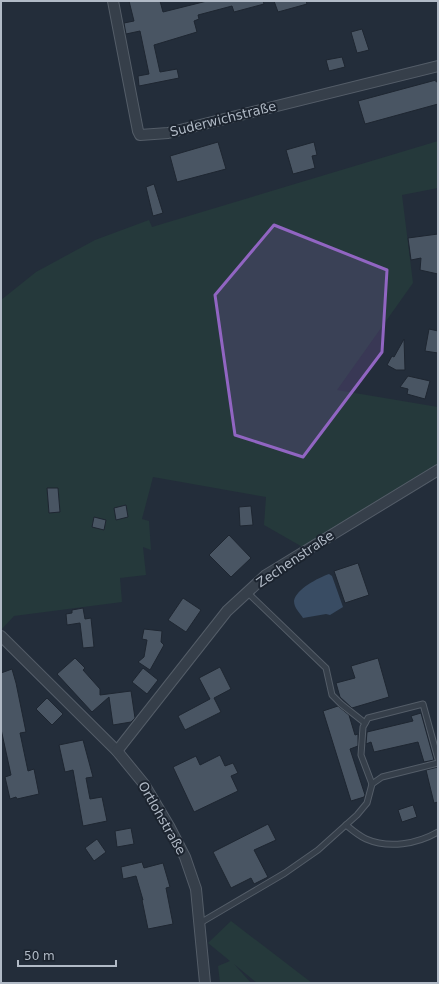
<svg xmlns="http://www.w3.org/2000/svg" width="439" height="984" font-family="'DejaVu Sans',sans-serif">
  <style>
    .green { fill: #25393b }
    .water { fill: #394c63 }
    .building { fill: #495563; stroke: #1e2631 }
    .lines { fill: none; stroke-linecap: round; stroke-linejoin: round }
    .lane-casing { stroke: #545d68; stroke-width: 7 }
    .street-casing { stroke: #545d68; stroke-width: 12 }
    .lane { stroke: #363f4a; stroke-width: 5 }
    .street { stroke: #363f4a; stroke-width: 10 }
    .marked { fill: #9165c2; fill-opacity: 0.2; stroke: #9165c2; stroke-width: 3; stroke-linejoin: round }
    .labels { text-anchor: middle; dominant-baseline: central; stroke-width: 4; stroke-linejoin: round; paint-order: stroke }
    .street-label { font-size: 13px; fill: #b1bac6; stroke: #1c242f }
  </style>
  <rect width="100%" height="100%" fill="#232d3a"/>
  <!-- green -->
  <g class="green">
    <path d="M438,141V188L402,195L413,283L337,390L438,407V470L306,549L264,525L266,497L153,477L142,519L149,521L151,550L143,547L146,575L120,578L122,602L14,616L1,630V300L36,272L95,240L149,220L152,227Z"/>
    <path d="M231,921L312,983H257L234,964L251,983H220L218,966L230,961L208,943Z"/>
  </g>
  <!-- water -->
  <path class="water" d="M329,574L332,576L343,607L330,615L326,614L303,618C300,613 294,608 294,601C296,589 318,578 329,574Z"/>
  <!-- building -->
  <g class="building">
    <path d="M129,1H160L163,12L207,1H263L264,4L234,12L232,6L198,15L199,19L194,21L197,32L154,45L160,72L177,69L179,78L139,86L138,76L149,74L140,31L126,34L124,23L134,21Z"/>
    <path d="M274,1H306L307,4L278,12Z"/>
    <path d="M362,29L369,50L357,53L351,32Z"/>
    <path d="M342,57L345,67L329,71L326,60Z"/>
    <path d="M436,80V82L438,81V104L365,124L358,101Z"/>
    <path d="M218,142L226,169L177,182L170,156Z"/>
    <path d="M314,142L317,155L312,156L315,168L293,174L286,150Z"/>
    <path d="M154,184L163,213L153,216L146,187Z"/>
    <path d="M438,234V274L420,270L421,258L411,260L408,238Z"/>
    <path d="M429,329L438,331V353L425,351Z"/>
    <path d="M404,339L405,370H396L387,365L392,356L394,357Z"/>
    <path d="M408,376L430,381L425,399L407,394L408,389L400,387Z"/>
    <path d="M47,488H58L60,512L49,513Z"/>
    <path d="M126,505L128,517L116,520L114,508Z"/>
    <path d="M251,506L253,525L240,526L239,507Z"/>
    <path d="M94,517L106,520L104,530L92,527Z"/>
    <path d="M229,535L251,558L231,577L209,555Z"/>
    <path d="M358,563L369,595L345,603L334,571Z"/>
    <path d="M183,598L201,610L186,632L168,620Z"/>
    <path d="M83,608L85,619L91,618L94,647L83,648L80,623L67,625L66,614L72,613V610Z"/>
    <path d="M144,629L162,631L161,642L164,645L150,670L138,662L144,657L147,640L142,639Z"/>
    <path d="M75,658L85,668L83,670L100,689V695L131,691L135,718L131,722L113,725L109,697L92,712L57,674Z"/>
    <path d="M378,658L389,697L352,708L340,697L336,683L355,678L351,666Z"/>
    <path d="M220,667L231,689L214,698L221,712L185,730L178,716L210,699L199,678Z"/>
    <path d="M143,668L158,680L147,694L132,682Z"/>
    <path d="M12,669L16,683L26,732L20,733L28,771L34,769L39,794L17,799L16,797L10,799L5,777L11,775L1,729V673Z"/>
    <path d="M47,698L63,714L52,725L36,709Z"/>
    <path d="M338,706L349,715L355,735L358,734V746L350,749L365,795L364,797L351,801L323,711Z"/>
    <path d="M421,713L434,760L424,762L418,742L374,752L371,742L366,744L367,732L413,721L411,716Z"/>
    <path d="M83,740L93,777L86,778L90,799L102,797L107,821L83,826L73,770L65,772L59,745Z"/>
    <path d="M220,755L225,766L233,763L238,773L231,776L238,791L194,812L173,767L196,756L200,765Z"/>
    <path d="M438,767V802L434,803L426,770Z"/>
    <path d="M413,805L417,817L402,822L398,810Z"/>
    <path d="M268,824L276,840L254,850L268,877L254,884L251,878L231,888L213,852Z"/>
    <path d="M131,828L134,844L117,847L115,831Z"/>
    <path d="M97,839L106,852L94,861L85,848Z"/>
    <path d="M142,862L144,868L163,863L170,887L166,888L173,924L148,929L142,900H143L136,876L123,879L121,867Z"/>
  </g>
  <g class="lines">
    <!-- lane casing -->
    <g class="lane-casing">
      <g id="lane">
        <path d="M247,592L326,668L332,695L341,704L365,723"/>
        <path d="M372,784L382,777L438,763"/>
        <path d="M346,825C352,830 359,836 366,839C389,849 417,844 438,832"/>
        <path d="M200,923L285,873L318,850L357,815L367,803L372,784L361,755L363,727L368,718L423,704L438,759"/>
      </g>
    </g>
    <!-- street casing -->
    <g class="street-casing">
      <g id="street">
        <path d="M113,1L138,131L140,135L168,133L438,66"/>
        <path d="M1,636L117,751L144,784L169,826L185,857L196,889L205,983"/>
        <path d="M117,751L227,611L266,575L438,470"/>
      </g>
    </g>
    <!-- lane -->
    <use href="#lane" class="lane"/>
    <!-- street -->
    <use href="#street" class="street"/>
  </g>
  <!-- marked area -->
  <path class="marked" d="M274,225L387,270L382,352L303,457L235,435L215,295Z"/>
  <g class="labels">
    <!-- street labels -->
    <g class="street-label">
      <text transform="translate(223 119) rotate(-14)">Suderwichstraße</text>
      <text transform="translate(295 559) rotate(-34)">Zechenstraße</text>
      <text transform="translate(162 818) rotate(60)">Ortlohstraße</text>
    </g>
  </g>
  <!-- border -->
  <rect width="439" height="984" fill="none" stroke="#b1bac6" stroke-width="4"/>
  <!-- scale -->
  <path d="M18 960v6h98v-6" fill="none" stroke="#b1bac6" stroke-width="2"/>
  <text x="24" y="960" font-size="12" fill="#b1bac6" stroke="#1c242f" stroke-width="3" paint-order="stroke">50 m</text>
</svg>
